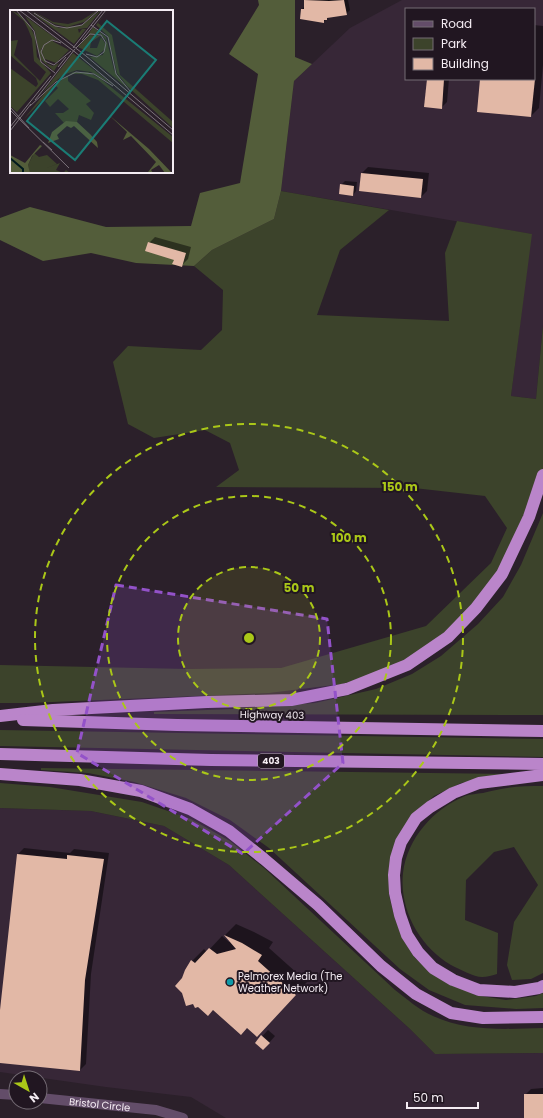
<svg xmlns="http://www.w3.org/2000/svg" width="543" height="1118" font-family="Poppins,sans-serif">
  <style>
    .built { fill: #372737; fill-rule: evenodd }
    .green { fill: #3c432b }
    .forest { fill: #535d3a }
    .shadow { fill: #0007 }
    .building { fill: #e2b8a6 }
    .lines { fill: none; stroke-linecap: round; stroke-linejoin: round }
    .tertiary { stroke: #634d69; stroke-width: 10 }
    .motorway { stroke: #ba85ca; stroke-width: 12 }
    .marked { fill: #9352c9; fill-opacity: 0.2; stroke: #9352c9; stroke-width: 3; stroke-dasharray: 8 5; stroke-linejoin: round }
    .ring { fill: none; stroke: #aac718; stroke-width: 2; stroke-dasharray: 7 5 }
    .culture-dot { fill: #0f9aa8; stroke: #211621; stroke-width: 1.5 }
    .labels { text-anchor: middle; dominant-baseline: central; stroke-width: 4; stroke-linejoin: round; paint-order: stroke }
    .shield { fill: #211621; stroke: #b5acb4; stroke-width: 1 }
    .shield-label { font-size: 9px; font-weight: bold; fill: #f4ecf3 }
    .street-label { font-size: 10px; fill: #f4ecf3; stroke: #211621 }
    .poi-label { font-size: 10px; fill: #f4ecf3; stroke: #211621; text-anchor: start }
    .inset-river { fill: none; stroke: #011a1e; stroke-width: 2 }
    .inset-road { fill: none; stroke: #7b727a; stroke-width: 1 }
    .view { fill: #1a7c75; fill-opacity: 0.15; stroke: #1a7c75; stroke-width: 2 }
    .inset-edge { fill: none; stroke: #f4ecf3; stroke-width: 2 }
    .centre { fill: #aac718; stroke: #211621; stroke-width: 2 }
    .ring-label { font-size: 12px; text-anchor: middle; font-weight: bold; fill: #aac718; stroke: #211621; stroke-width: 4; stroke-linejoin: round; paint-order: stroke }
  </style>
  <rect width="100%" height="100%" fill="#2b202a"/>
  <!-- built -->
  <g class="built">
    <path d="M402,0H543V325L536,399L511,396L531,234L281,191L294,81L350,28ZM406,9H534V79H406Z"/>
    <path d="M0,808L91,811L164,826L229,865L410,1029L435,1054L543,1053V1118H226L191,1097L106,1087L0,1072Z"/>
  </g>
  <!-- green -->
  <g class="green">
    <path d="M281,191L389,210L340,250L317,315L449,321L445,253L457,221L532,234L511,396L536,399L543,325V471L518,541L470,615L397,668L342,684L269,693L29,703H0V665L188,669L281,668L426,626L491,563L507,528L485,496L414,488L216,487L239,470L230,443L205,430L154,438L128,424L113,362L128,346L201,350L222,330L223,290L194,266L212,250L274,219Z"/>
    <path d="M543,513V715L154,714V712L233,709L315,703L376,689L412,674L441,656L478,624L503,597L521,565Z"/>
    <path d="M0,730L543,739V757L0,746Z"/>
    <path d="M41,768L510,774L461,783L434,796L411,817L389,867V895L395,919L404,941L415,958L430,971L475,995L506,1000L536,996L543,993V1008L516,1009L465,1005L429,990L400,969L269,848L230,820L186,798L134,782L88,773L41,770Z"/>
    <path d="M0,783L50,787L142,802L191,819L230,841L264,868L395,990C407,999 419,1010 433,1016C467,1032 506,1029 543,1028V1053L435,1054L410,1029L229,865L164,826L91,811L0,808Z"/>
    <path d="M543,786V973L531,979L512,980L507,965L514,922L538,885L514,847L494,852L466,880L465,920L498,933L497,974C493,975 487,977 482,977C474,977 459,969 451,965C420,947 399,910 403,873C407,839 433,809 465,796C470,794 477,794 483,793C491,791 499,789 507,788C518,786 531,786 543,786Z"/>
  </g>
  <!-- forest -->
  <path class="forest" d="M258,0H295V57L312,64L294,81L281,191L274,219L212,250L194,266L136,263L91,253L43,261L0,240V218L30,207L106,227L191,226L200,193L240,183L258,74L229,54L259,5Z"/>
  <!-- shadow -->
  <g class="shadow">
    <path d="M305,0H348L350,10L346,14L329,17L323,22L302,9L305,6Z"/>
    <path d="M534,25L543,26V65L539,108L531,116L481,79H534Z"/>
    <path d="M428,79H449L447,102L441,108Z"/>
    <path d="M368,167L429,173L427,191L421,197L362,173Z"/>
    <path d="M345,181L357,182L356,191L353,195L341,185Z"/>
    <path d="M155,237L191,247L188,259L182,265L175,259L149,243Z"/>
    <path d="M24,848L70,853L74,849L109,853L91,974L86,1064L80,1070L0,1062V1019L18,854Z"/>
    <path d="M236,924L254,932L273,942L269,948L307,982L268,1024L247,1027L214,1009L208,1015L183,979L192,961L204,949L207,952L222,936L229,942H231L225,935Z"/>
    <path d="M268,1030L275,1036L269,1043H256Z"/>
    <path d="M543,1088V1118H525V1095L531,1089Z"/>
  </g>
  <!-- building -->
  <g class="building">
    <path d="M304,0L329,1L344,0L347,15L327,18V20H324V23L300,19L301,9H304Z"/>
    <path d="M427,79H444L442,109L424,107Z"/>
    <path d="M480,79H535L531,117L477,112Z"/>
    <path d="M361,173L423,179L421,198L359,191Z"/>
    <path d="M340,184L354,186L353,196L339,194Z"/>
    <path d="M148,242L186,253L182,267L172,264L174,260L145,251Z"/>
    <path d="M17,854L67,859V855L104,859L85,980L80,1071L0,1063V1010Z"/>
    <path d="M224,935L242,943L262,955L258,961L296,995L257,1037L247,1028L241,1035L213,1010L208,1016L198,1007L195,1008L193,1004L186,1006L182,993L175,986L182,978L185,970L191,960L195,963L209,948L217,954L236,949Z"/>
    <path d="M261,1035L270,1043L263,1050L255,1043Z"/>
    <rect x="524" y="1094" width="19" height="24"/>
  </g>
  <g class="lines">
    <!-- tertiary -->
    <g class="tertiary">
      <path d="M0,1094L16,1095"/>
      <path id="s1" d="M40,1098L156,1110L183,1118"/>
    </g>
    <!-- motorway -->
    <g class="motorway">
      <path d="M0,716L53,710L207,702L291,700L347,689L407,665L448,637L476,608L502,574L529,517L543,475"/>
      <path d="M23,720L177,725L543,731"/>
      <path d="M0,754L211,760L543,764"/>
      <path d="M0,774L80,780L141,791L190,809L229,831L264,859L318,905L381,966L416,994L451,1013L483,1018L543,1017"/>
      <path d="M543,775L479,783L453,793L430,807L416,818L401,842L396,858L394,875L395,893L400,915L407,935L418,952L433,968L453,980L479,990L515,992L539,988L543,986"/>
    </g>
  </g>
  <!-- marked area -->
  <path class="marked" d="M116,585L327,619L343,763L243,854L77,753Z"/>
  <!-- distance rings -->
  <circle cx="249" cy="638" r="71" fill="#aac718" fill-opacity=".12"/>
  <g class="ring">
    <circle cx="249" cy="638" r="71"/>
    <circle cx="249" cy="638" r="142"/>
    <circle cx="249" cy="638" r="214"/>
  </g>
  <!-- markers -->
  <circle class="culture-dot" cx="230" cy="982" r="4"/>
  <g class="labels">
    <!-- shield labels -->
    <rect class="shield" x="258" y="754" width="26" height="14" rx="3"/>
    <g class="shield-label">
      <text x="271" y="761">403</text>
    </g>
    <!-- street labels -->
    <g class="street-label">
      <text transform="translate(272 715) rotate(1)">Highway 403</text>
      <text stroke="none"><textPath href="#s1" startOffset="60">Bristol Circle</textPath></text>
    </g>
    <!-- poi labels -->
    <g class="poi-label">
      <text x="238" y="976">Pelmorex Media (The<tspan x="238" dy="12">Weather Network)</tspan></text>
    </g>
  </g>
  <!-- overview -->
  <g transform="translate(10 10)">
    <rect width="163" height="163" fill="#2b202a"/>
    <path d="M1,0L10,5L20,16L25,27L27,47L41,63L7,102L0,96V58L26,77L28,74L26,68L0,45V31L8,30L4,45L30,71L36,62L24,51L22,29L18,19L14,11ZM21,0L43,12L58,14L72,10L88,0L74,12L57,17L44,14ZM91,0L77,18L68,19L69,23L72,19H76L64,34L21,2L49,18L72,15ZM98,0L88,13L102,25L110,65L163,112V118L117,76L107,63L98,26L86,15ZM15,6L49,31L45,30L31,39L37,54L43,56L49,53L44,61L30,49L25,21ZM83,17L96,27L104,60L117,78L76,44L80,47L93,45L96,30L89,23L78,25ZM79,25L90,26L81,32L80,38H87L91,27L95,33V39L87,46L68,37ZM42,31L59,40L46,53L35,49L32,41L33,36ZM63,43L103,75L81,62L67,60L53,65L33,82ZM63,62H78L91,69L163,127V133L88,70L72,64H62L58,66V71L81,91L76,94L84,103L81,110L69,105L67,112L54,113L45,103H53L59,99L48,89L40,97L35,91L48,78L46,76L14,109L37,80ZM24,143L29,147L37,145L47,154L34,159L50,153L46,160L53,163L56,160L60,163H19L18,155Z" fill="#3c432b"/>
    <path d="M99,105L139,139L162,163H155L149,155L141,160L143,163L138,162L146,152L121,126L113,130L117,122ZM56,111L67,112L80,124L87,132L88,138L64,116L61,118L57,116L47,125L49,129L38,133L42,122ZM30,135L32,136L22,146L18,155L20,163H0V145L15,153Z" fill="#535d3a"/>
    <path class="inset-river" d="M0,148L13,159V163"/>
    <path class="inset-road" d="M6,0L24,21L31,52L45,63M9,0L65,42L163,125M16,0L76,46L163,120M24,3L45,16L57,18L72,15L89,0M81,15L98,27L106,64L120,81M72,30L96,0M51,33L42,30L34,35L31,42L35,51L44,55L61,41M63,38L93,0M66,38L80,24L91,25L96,33L94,42L87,47L76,44M48,57L56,47M25,90L65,39M20,96L46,72L66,62L84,64L103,76M0,97L19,118M0,100L59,158M0,117L41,66M0,121L21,94M33,132L42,140"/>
    <path class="view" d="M97,11L146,50L65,150L17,111Z"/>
    <rect width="163" height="163" class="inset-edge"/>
  </g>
  <circle cx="249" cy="638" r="6" class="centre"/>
  <g class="ring-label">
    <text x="400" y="491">150 m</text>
    <text x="349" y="542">100 m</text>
    <text x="299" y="592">50 m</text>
  </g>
  <!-- legend -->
  <rect x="405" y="8" width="130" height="72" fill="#211621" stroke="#756c75"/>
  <rect x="413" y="21" width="20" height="6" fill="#634d69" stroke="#756c75"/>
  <text x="441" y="28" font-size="12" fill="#f4ecf3">Road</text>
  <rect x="413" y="38" width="20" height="12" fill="#3c432b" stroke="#756c75"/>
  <text x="441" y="48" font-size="12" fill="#f4ecf3">Park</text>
  <rect x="413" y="58" width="20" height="12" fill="#e2b8a6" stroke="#756c75"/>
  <text x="441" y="68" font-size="12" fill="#f4ecf3">Building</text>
  <!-- north arrow -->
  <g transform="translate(28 1090) rotate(141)"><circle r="19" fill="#211621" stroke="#756c75"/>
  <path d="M0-3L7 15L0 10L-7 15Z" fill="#aac718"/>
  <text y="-6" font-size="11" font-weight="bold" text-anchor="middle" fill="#f4ecf3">N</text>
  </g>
  <!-- scale -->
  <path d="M407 1102v6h71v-6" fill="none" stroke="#f4ecf3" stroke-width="2"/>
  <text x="413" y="1102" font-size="12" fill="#f4ecf3" stroke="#211621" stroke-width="3" paint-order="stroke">50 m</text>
</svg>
